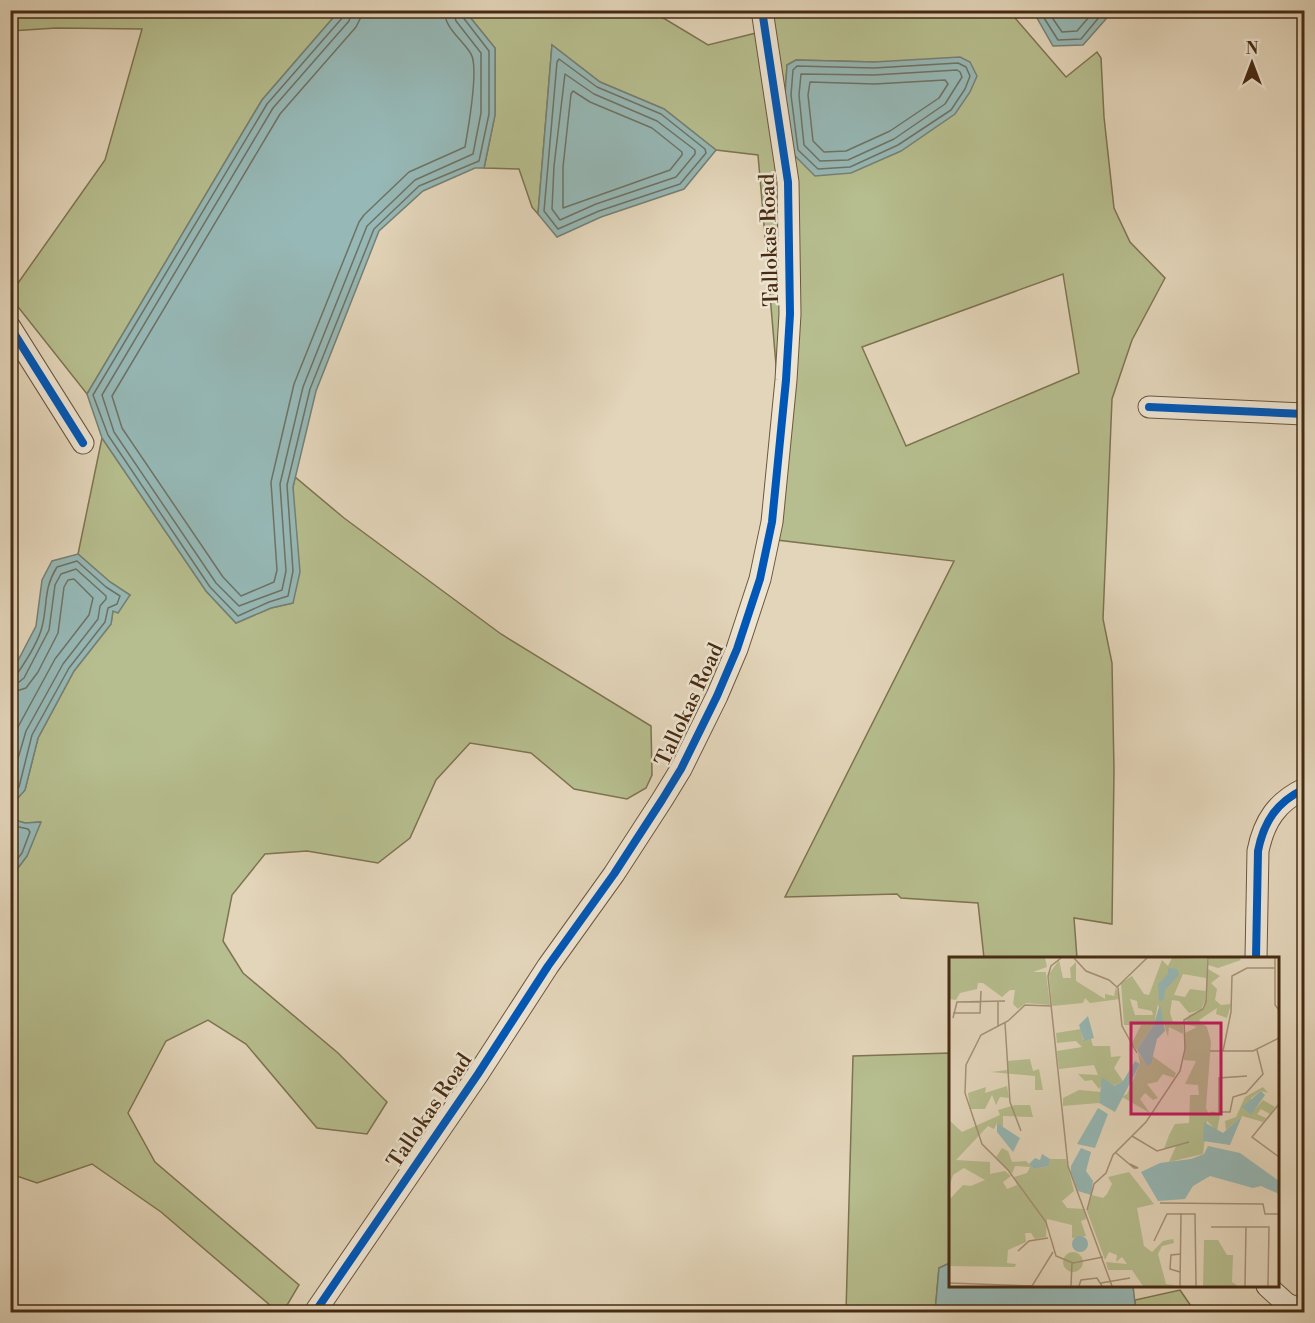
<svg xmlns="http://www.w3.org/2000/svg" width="1315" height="1323" font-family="'Libre Bodoni',serif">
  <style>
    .green { fill: #b6bd8e; stroke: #7e7450; stroke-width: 1.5; fill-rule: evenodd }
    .water { fill: #96b8b6; stroke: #768074; stroke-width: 1.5 }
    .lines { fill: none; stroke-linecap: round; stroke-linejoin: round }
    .shore { stroke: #6e7264; stroke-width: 1.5 }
    .minor-casing { stroke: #6e563c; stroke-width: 23 }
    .minor { stroke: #ede4d2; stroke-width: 21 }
    .cycleway-casing { stroke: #ede4d2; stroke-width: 11 }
    .cycleway { stroke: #0057b8; stroke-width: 8 }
    .labels { text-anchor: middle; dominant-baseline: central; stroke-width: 5; stroke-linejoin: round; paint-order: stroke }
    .street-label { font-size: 21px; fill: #472b12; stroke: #ede4d2 }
    .inset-road { fill: none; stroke: #a59177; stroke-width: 1.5 }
    .view { fill: #c2185b; fill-opacity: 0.15; stroke: #c2185b; stroke-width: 3 }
    .inset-edge { fill: none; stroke: #472b12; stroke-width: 3 }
  </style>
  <rect width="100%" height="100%" fill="#e3d5ba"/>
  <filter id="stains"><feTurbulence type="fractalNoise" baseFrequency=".00333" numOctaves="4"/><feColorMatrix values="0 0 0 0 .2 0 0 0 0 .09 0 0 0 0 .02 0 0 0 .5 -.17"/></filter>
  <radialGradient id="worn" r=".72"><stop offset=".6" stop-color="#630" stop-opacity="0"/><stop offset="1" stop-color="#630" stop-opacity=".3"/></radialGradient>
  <!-- green -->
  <g class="green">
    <path d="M770,10L1009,11L1066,77L1097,52L1101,58L1104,117L1114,208L1130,242L1165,278L1132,340L1112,399L1103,619L1112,663L1114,770L1112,924L1074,918L1077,958H984L978,903L901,898L897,894L785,897L954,561L777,540L792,153L874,62L796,60L787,65L785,95ZM1063,274L1079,373L906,446L862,347Z"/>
    <path d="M11,11H339L262,100L87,394L11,298V293L105,160L142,29L56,28L11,31Z"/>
    <path d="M465,11H646L665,19L708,45L756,33L780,183L782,314L776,405V365L758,155L716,150L664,109L600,82L552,45L538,214L532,207L519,169L484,168L495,115V48Z"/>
    <path d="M102,438L206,591L236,623L271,608L293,603V487L295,477L344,518L501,634L651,726L652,775L646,788L627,799L574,789L531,753L470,743L436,780L410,838L378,863L307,851L265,854L232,895L223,941L243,973L338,1053L387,1102L367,1134L317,1128L246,1044L208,1020L166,1041L128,1113L155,1162L299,1285L283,1312H278L161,1212L92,1164L37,1183L11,1174V877L27,856L40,822L25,823L11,819L10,806L25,790L38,738L74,671L111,624L113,610L130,595L110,582L78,554Z"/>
    <path d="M950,1053V1263L939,1268L935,1312H846L853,1056Z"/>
    <path d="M1180,1290L1193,1309L1204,1312H1136L1135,1300Z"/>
  </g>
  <!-- water -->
  <g class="water">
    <path d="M339,11H465L495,48V115L484,168H475L423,191L379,231L316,391L293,487L300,572L293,603L271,608L236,623L206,591L102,438L87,394L262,100Z"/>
    <path d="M1033,11V10L1113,11L1083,45L1053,46Z"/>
    <path d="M552,45L600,82L664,109L716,150L684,189L601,217L557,237L538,214Z"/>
    <path d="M960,57L970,62L977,76L970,92L955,114L901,151L851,173L815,176L792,153L785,95L787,65L796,60L874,62Z"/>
    <path d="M78,554L110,582L130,595L118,613L113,611L111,624L74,671L38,738L25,790L11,806V674L36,626L42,580L52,561Z"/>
    <path d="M10,815L11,819L25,823L41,822L27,856L11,877Z"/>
    <path d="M950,1263V1286H1133L1136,1312H935L939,1268Z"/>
  </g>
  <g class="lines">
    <!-- shore -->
    <g class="shore">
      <path d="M345,10L343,17L267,104L93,395L108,435L210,587L238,616L269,602L288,596L293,571L287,485L310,389L374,229L419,186L479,161L489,114V51L462,16L460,10"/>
      <path d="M352,10L349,21L273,108L102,395L114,432L216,583L239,606L282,590L286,571L280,484L303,387L367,226L415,180L473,154L481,113V53L456,21L453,10"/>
      <path d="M361,10L360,19L356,27L280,114L112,396L122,428L223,577L241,596L274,582L277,570L271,482L294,384L359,222L364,215L409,172L465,147C468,130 479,67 471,54C462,39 445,29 444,10"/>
      <path d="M1039,10L1058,40L1081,39L1105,10"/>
      <path d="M1047,10L1062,32L1077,31L1095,10"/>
      <path d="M559,59L597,87L661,114L705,149L706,153L680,184L599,211L558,229L544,211L557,62Z"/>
      <path d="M958,63L966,67L970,76L965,89L951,110L898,145L850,167L818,169L798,150L791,95L793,70L797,66L874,68Z"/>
      <path d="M957,70L960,72L962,77L945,104L894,139L848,160L820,161L804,145L799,95L801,74L874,75Z"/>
      <path d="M565,74L594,94L657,121L695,150V154L676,177L596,204L560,220L552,209L554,166Z"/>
      <path d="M945,80L948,84L939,98L890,131L846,151L824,152L813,141L808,95L810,82L875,84Z"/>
      <path d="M573,91L590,102L652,128L682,152V155L670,170L563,208V167L571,94Z"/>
      <path d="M10,676L17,674C26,661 38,643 42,627C48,604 43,589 57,567L77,561L106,587L120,596L117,604L108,608L105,622L69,668L32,735L19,787L10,797"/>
      <path d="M10,684L19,682L24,678L49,630L55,585L61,574L76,569L106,596V599L100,606L98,619L63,664L26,731L10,786"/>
      <path d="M10,693L26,688L38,672L58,633L64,587L68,580L74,579L93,598L89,615L55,659L18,727L10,754"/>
      <path d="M10,825L28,829L30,832L22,853L10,868"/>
    </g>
    <!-- minor casing -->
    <g class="minor-casing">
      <g id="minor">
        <path d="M10,327L83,443"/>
        <path d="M1149,407L1304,414"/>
        <path d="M1256,958L1258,851C1264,821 1277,802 1304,789"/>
        <path d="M1267,1286L1287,1304L1304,1311"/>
        <path d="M315,1312L478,1074L548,966L614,874L662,800L681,769L717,696L737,649L760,579L772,522L786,380L790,314L788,182L762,10"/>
      </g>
    </g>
    <!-- minor -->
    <use href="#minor" class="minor"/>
    <!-- cycleway casing -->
    <g class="cycleway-casing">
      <g id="cycleway">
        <path d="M10,327L83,443"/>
        <path d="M1149,407L1304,414"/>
        <path d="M1256,958L1258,851C1264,821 1277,802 1304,789"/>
        <path d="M315,1312L478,1074L548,966L614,874L662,800L681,769L717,696L737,649L760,579L772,522L786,380L790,314L788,182L762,10"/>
      </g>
    </g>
    <!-- cycleway -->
    <use href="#cycleway" class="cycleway"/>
  </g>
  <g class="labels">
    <!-- street labels -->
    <g class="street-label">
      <text transform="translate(770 240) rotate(-92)">Tallokas Road</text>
      <text transform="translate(690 705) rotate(-65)">Tallokas Road</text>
      <text transform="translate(430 1111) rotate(-56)">Tallokas Road</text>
    </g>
  </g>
  <!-- overview -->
  <g transform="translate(949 957)">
    <rect width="330" height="330" fill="#e3d5ba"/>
    <path d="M0,1H96L98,10L84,15H97L101,48L77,46L69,52L64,47L66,33H61L53,40L34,26H29L28,32L11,36L7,43L0,42ZM223,1L258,2V39L252,53L240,56L230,44L223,43L221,56L224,65L234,68V77L220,70L219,80L209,47L205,67L188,93L183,86L192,68H175L172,26L183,19L195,37L200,38L213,3L219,9ZM234,17L257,21V34L241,32L236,40L225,38ZM181,42L188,44L189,51L203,54L204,58H186ZM260,1H290L292,3L269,11L259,8ZM110,3L114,21H122L121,11L127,5V24L156,42V37L165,39L167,30L171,42L141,46L136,41L134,46L103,49L100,17ZM259,12L271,19L262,26L268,32L266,43L272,48L282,47L278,61L267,57L268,51L250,63L258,70L262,85L257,151L260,158L263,154L271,158L268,174L258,164L254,197L220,205L227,189L215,192L220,178L226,167L240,166L241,138H250L249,128L236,127L247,104L235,103L236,76L248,70L235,67L240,58L255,52ZM132,72L134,83L142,82L144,89H161L162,100L172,99L165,111L174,124L162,130L156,124L150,132L143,123L136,124L129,117L149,118L145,108L110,112L108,94L133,90L127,84L108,86L107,76ZM189,96L198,108L202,107V98L227,116L225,121L214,117L208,125L198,127L209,141L204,143L196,136L191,142L201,156L173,140L178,137L191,107ZM81,102L84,114L90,112L94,133H86V119L42,115L58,113V104ZM58,129L60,141L51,140L47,148L43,138L36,152H21L19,136L37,130L36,136ZM314,130L319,136L312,134L302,141L301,158L314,143L326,150L321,157L312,152L308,157L317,161L314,165L293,159L277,173L276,164L287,160L296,140ZM130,133L152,135L150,146L114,149V141ZM66,148H81L84,160L54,159V172L48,166L45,172L39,169L7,203L41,205V217L56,214L62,219L54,225L58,232L68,228L65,220L78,216L81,210L66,209L63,217L47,200L53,191L59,194L63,205L77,204L85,212L100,209L101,202H117L125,234L113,244L118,251L136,252L137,262L132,264L137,279L123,281V268L98,262L97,280L86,282L82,276H76L77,285L59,293L58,306L67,307L66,310L0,309V243L14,228L22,229L36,223L15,211L4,218L0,231V163L13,175L51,158L49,153ZM180,215L205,247L188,251L195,289L203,295L214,284L224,282L225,286L213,289L209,297L217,327L229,329H194L183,313H159L157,305L178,307L173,300L167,305L168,298L160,295L156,303L138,254L143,238L154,241L158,237L163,227L159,220ZM255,283H269L278,298H284L283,325L289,329H254ZM114 305a10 10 0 1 1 20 0a10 10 0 1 1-20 0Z" fill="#b6bd8e" fill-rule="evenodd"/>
    <path d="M219,11L228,12L230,18L216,33L215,43L210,44L209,27L219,17ZM211,47L216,74L208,82L202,107L198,109L188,93L205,67ZM139,59L145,81L135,84L130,68ZM186,104L191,107L166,155L150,146L153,120L165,129L174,124ZM312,134L316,138L302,158L293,150ZM149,151L159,157L146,191L128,187ZM293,159L281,188L254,184L255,165L274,176ZM48,166L71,181L64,195L48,175ZM259,189L291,196L330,224V237L312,229L304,231L261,219L244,229L236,242L209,244L192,215L211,206L242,202L255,197ZM132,191L142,195L137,214L144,224L142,238L129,234L122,216V209ZM93,197L101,202L100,209L85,212L80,207L86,201L91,203ZM123 287a8 8 0 1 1 16 0a8 8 0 1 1-16 0Z" fill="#96b8b6"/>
    <path class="inset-road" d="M112,1L102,9L99,19L119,209L163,329M125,1L137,14L160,23L169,31L173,69L188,96M326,1V48L330,53M168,30L198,1M49,45V69M102,49L76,48L59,64L32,78L17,108L16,136L33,187L59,213L97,265L107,299L124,306L154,300M4,56H31L32,34M4,61L8,45L56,44M56,66L61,145L72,174M261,94H304L330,81M274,94L282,55L283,19L298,11H326M298,119L270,121V155H281L284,140L297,136L314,117L308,93M330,147L303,180L330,200M183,179L208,194L240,185M166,195L185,211H189L181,207M211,246L314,247L316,257H330M138,253L145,227L157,216L164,198L197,165L231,114L236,92L235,63L254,52L257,45L259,1M262,270H320L319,329M205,284L218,257H246L247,329M69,294L80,284L99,281M231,315L221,312L222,298L232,297M0,326L83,329M152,326L181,321M83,329L104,295M122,329L123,306M130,329L132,323L148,321L153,329M231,329L232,256M296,329L297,270"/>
    <path class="view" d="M182,66H272V157H182Z"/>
    <rect width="330" height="330" class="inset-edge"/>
  </g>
  <!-- margin -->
  <rect width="1315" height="1323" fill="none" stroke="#e3d5ba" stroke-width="36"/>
  <rect x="12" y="12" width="1291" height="1299" fill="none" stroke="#472b12" stroke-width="3"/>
  <rect x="18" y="18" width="1279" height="1287" fill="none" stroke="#472b12" stroke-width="1.5"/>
  <!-- north arrow -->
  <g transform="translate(1252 63)" stroke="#ede4d2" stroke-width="4.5" paint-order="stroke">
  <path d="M0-4.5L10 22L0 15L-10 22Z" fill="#472b12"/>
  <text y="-9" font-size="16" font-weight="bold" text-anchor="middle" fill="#472b12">N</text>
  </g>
  <rect width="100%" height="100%" filter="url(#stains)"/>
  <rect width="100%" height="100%" fill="url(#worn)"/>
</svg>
